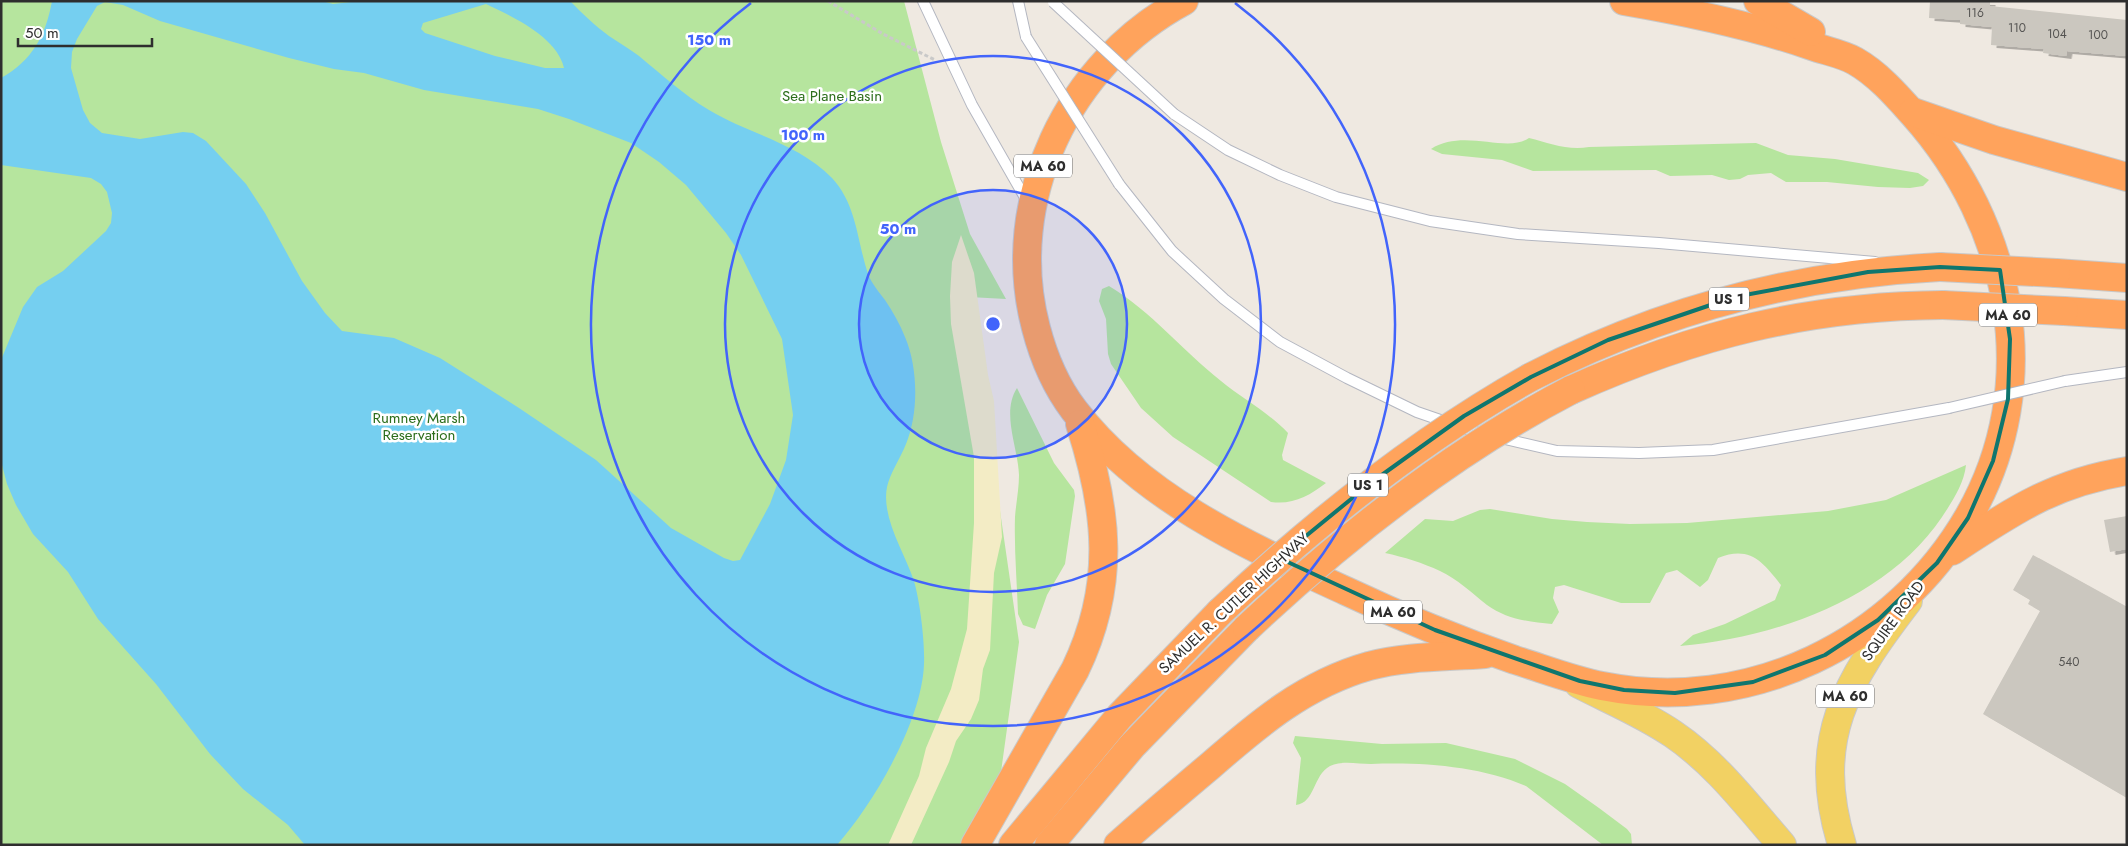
<svg xmlns="http://www.w3.org/2000/svg" width="2128" height="846" font-family="Jost,sans-serif">
  <style>
    .green { fill: #b6e59e }
    .sand { fill: #f3ecc5 }
    .water { fill: #75cff0; fill-rule: evenodd }
    .building { fill: #cbc7bf; filter: url(#shadow) }
    .lines { fill: none; stroke-linecap: round; stroke-linejoin: round }
    .lane-casing { stroke: #b4b7c1; stroke-width: 12 }
    .primary-casing { stroke: #c9c9c9; stroke-width: 30 }
    .highway-casing { stroke: #c9c9c9; stroke-width: 30 }
    .path { stroke: #c9c9c9; stroke-width: 3; stroke-dasharray: 4 2.5; stroke-linecap: butt }
    .lane { stroke: #fff; stroke-width: 10 }
    .primary { stroke: #f2d163; stroke-width: 28 }
    .highway { stroke: #ffa35c; stroke-width: 28 }
    .lane-bridge-casing { stroke: #b4b7c1; stroke-width: 12; stroke-linecap: butt }
    .highway-bridge-casing { stroke: #c9c9c9; stroke-width: 30; stroke-linecap: butt }
    .lane-bridge { stroke: #fff; stroke-width: 10 }
    .highway-bridge { stroke: #ffa35c; stroke-width: 28 }
    .marked { fill: none; stroke: #0f766e; stroke-width: 4; stroke-linejoin: round }
    .ring { fill: none; stroke: #4264fb; stroke-width: 2.5 }
    .labels { text-anchor: middle; dominant-baseline: central; stroke-width: 5; stroke-linejoin: round; paint-order: stroke }
    .number-label { font-size: 12px; fill: #555452 }
    .shield { fill: #fff; stroke: #6d6d6d; stroke-width: 1 }
    .shield-label { font-size: 14px; font-weight: bold; fill: #2e2e2e }
    .park-label { font-size: 15px; fill: #2c6e1b; stroke: #fff }
    .street-label { font-size: 15px; fill: #2e2e2e; stroke: #fff }
    .centre { fill: #4264fb; stroke: #fff; stroke-width: 2.5 }
    .ring-label { font-size: 15px; text-anchor: middle; font-weight: bold; fill: #4264fb; stroke: #fff; stroke-width: 5; stroke-linejoin: round; paint-order: stroke }
  </style>
  <defs>
    <filter id="shadow"><feDropShadow dx="5.5" dy="3" stdDeviation="0" flood-color="#0004"/></filter>
  </defs>
  <rect width="100%" height="100%" fill="#efe9e1"/>
  <!-- green -->
  <g class="green">
    <path d="M1,1H904L941,142L970,234L1006,299L969,297L1019,642L1001,772L963,845H1Z"/>
    <path d="M1529,138C1549,143 1568,151 1589,147L1756,143L1788,155L1835,159L1918,173L1929,180L1923,186L1910,188L1878,187L1827,182H1786L1771,173L1748,175L1740,179L1729,180L1712,175L1670,176L1656,170L1533,171L1502,160L1442,154L1431,149C1464,128 1507,154 1529,138Z"/>
    <path d="M1109,286C1152,312 1182,350 1221,381C1243,399 1268,412 1288,433L1282,455L1283,460L1326,483C1309,496 1293,505 1271,502L1173,437L1141,408L1111,364L1108,354L1106,319L1099,301L1102,289Z"/>
    <path d="M1017,388L1054,463L1074,490L1075,496L1065,564L1047,595L1035,629L1023,625L1018,614C1017,582 1014,549 1015,517C1016,503 1019,489 1019,475C1018,447 1001,413 1017,388Z"/>
    <path d="M1966,465C1964,484 1952,502 1942,517C1887,599 1775,638 1680,646L1693,635L1725,624L1775,600L1781,585C1763,562 1750,545 1718,558L1708,580L1700,587L1677,570L1666,573L1650,603H1621L1564,585L1555,587L1553,598L1559,612L1552,624C1529,622 1506,619 1487,605C1472,593 1457,579 1440,571C1423,563 1404,557 1385,553L1425,519L1453,521L1480,510L1490,509L1552,519L1587,522L1630,524L1687,523L1828,511L1886,500Z"/>
    <path d="M1295,736L1382,744L1446,743L1515,759L1565,784L1599,808L1627,829L1631,834L1632,845H1603L1526,786C1479,766 1422,762 1371,764C1358,764 1342,760 1330,766C1313,775 1315,803 1296,805L1301,758L1293,743Z"/>
  </g>
  <!-- sand -->
  <path class="sand" d="M961,235L974,273L988,375L994,401L1002,537L994,573L990,650L983,669L979,700L971,719L956,741L949,762L911,845H888L919,776L926,748L951,689L967,629L974,523V457L951,324L950,296L952,262Z"/>
  <!-- water -->
  <path class="water" d="M52,1H322L333,4L360,1H570C582,13 595,26 609,36C619,43 630,49 639,56C662,75 684,95 709,110C749,134 798,143 832,178C857,205 857,241 868,274C872,284 879,292 885,300C893,312 900,324 905,337C918,367 919,413 906,444C901,457 890,473 887,487C881,518 905,553 914,581C920,602 925,642 924,664C922,721 874,803 837,845H305L288,825L243,789L210,754L156,684L98,619L68,572L33,534L16,505L7,484L1,461V360L23,307L37,287L63,271L106,231L111,223L112,213L107,192L101,184L91,178L1,165V78C32,61 46,35 52,1ZM105,2L123,5L160,21L289,58L334,69L364,73L424,90L538,109L569,119L631,143L659,162L686,185L726,233L741,255L782,339L793,415L786,460L770,504L740,560L733,561L724,558L671,528L596,460L519,408L440,358L394,338L342,331L325,313L302,281L265,213L246,184L206,141L193,133L183,132L140,139L102,133L90,123L83,110L71,68L72,52L77,39L97,6ZM486,4C513,17 557,37 564,68H545L495,56L425,33L421,29L423,23Z"/>
  <!-- building -->
  <g class="building">
    <path d="M1930,1L1990,2V6L2127,20V56L2067,51L2066,56L2043,53L2044,49L1991,45L1992,27L1960,24V20L1929,18Z"/>
    <path d="M2127,516V549L2110,552L2104,520Z"/>
    <path d="M2033,555L2127,607V798L1983,714L2040,611L2028,604L2030,600L2013,590Z"/>
  </g>
  <g class="lines">
    <!-- lane casing -->
    <g class="lane-casing">
      <g id="lane">
        <path d="M923,1L972,105L1028,203"/>
        <path d="M1018,1L1026,37"/>
        <path d="M1174,114L1228,150L1280,175L1336,197L1430,221L1518,234L1659,243L1875,262"/>
        <path d="M1119,184L1172,251L1224,299L1280,342L1347,378L1417,412L1475,432L1557,451L1639,453L1713,450L1949,408"/>
        <path d="M2065,381L2127,372"/>
      </g>
    </g>
    <!-- primary casing -->
    <g class="primary-casing">
      <g id="primary">
        <path d="M1579,684C1610,700 1644,714 1673,734C1716,763 1748,806 1782,845"/>
        <path d="M1842,845C1810,739 1846,682 1908,601"/>
      </g>
    </g>
    <!-- highway casing -->
    <g class="highway-casing">
      <g id="highway">
        <path d="M1184,1C1068,63 1002,200 1036,328C1044,359 1055,385 1074,410C1141,498 1248,546 1346,591C1401,617 1457,640 1515,660C1544,669 1572,680 1602,686C1748,715 1895,644 1969,516C2045,383 2012,225 1914,115C1897,96 1878,74 1855,61C1843,54 1826,51 1812,46C1751,25 1688,12 1624,1"/>
        <path d="M1758,1L1811,32"/>
        <path d="M1913,112L1994,140L2127,177"/>
        <path d="M2056,273L2127,278"/>
        <path d="M2064,311L2127,315"/>
        <path d="M1531,377C1659,311 1796,274 1940,267"/>
        <path d="M1571,390C1694,335 1807,306 1943,305"/>
        <path d="M1952,551C2013,511 2053,483 2127,471"/>
        <path d="M975,845L1075,670C1116,585 1108,511 1080,424"/>
        <path d="M1013,845L1119,717L1220,612"/>
        <path d="M1049,845L1132,746L1247,628"/>
        <path d="M1118,845C1148,818 1179,792 1210,766C1258,724 1305,684 1369,666C1406,656 1447,657 1485,654"/>
      </g>
    </g>
    <!-- path -->
    <path class="path" d="M828,1L883,34L935,60"/>
    <!-- lane -->
    <use href="#lane" class="lane"/>
    <!-- primary -->
    <use href="#primary" class="primary"/>
    <!-- highway -->
    <use href="#highway" class="highway"/>
    <!-- lane-bridge casing -->
    <g class="lane-bridge-casing">
      <g id="lane-bridge">
        <path d="M1053,2L1174,114"/>
        <path d="M1026,37L1119,184"/>
        <path d="M1949,408L2065,381"/>
      </g>
    </g>
    <!-- highway-bridge casing -->
    <g class="highway-bridge-casing">
      <g id="highway-bridge">
        <path d="M1940,267L2056,273"/>
        <path d="M1943,305L2064,311"/>
        <path d="M1220,612C1315,523 1417,441 1531,377"/>
        <path d="M1247,628C1345,536 1452,452 1571,390"/>
      </g>
    </g>
    <!-- lane-bridge -->
    <use href="#lane-bridge" class="lane-bridge"/>
    <!-- highway-bridge -->
    <use href="#highway-bridge" class="highway-bridge"/>
  </g>
  <!-- marked area -->
  <path class="marked" d="M1940,267L2000,270L2010,339L2008,399L1993,461L1968,518L1937,563L1878,620L1825,655L1753,682L1675,693L1624,690L1580,681L1435,630L1279,558L1372,482L1464,416L1531,377L1608,340L1734,297L1868,272Z"/>
  <!-- distance rings -->
  <circle cx="993" cy="324" r="134" fill="#4264fb" fill-opacity=".12"/>
  <g class="ring">
    <circle cx="993" cy="324" r="134"/>
    <circle cx="993" cy="324" r="268"/>
    <path d="M1235 3A402 402 0 1 1 751 3"/>
  </g>
  <g class="labels">
    <!-- number labels -->
    <g class="number-label">
      <text x="1975" y="13">116</text>
      <text x="2017" y="28">110</text>
      <text x="2057" y="34">104</text>
      <text x="2098" y="35">100</text>
      <text x="2069" y="662">540</text>
    </g>
    <!-- shield labels -->
    <g class="shield">
      <rect x="1014" y="154.5" width="58" height="23" rx="4"/>
      <rect x="1709" y="287.5" width="40" height="23" rx="4"/>
      <rect x="1979" y="303.5" width="58" height="23" rx="4"/>
      <rect x="1348" y="473.5" width="40" height="23" rx="4"/>
      <rect x="1364" y="600.5" width="58" height="23" rx="4"/>
      <rect x="1816" y="684.5" width="58" height="23" rx="4"/>
    </g>
    <g class="shield-label">
      <text x="1043" y="166">MA 60</text>
      <text x="1729" y="299">US 1</text>
      <text x="2008" y="315">MA 60</text>
      <text x="1368" y="485">US 1</text>
      <text x="1393" y="612">MA 60</text>
      <text x="1845" y="696">MA 60</text>
    </g>
    <!-- park labels -->
    <g class="park-label">
      <text x="832" y="96">Sea Plane Basin</text>
      <text x="419" y="418">Rumney Marsh<tspan x="419" dy="17">Reservation</tspan></text>
    </g>
    <!-- street labels -->
    <g class="street-label">
      <text transform="translate(1234 603) rotate(-43)">SAMUEL R. CUTLER HIGHWAY</text>
      <text transform="translate(1893 621) rotate(-54)">SQUIRE ROAD</text>
    </g>
  </g>
  <circle cx="993" cy="324" r="8" class="centre"/>
  <g class="ring-label">
    <text x="709" y="45">150 m</text>
    <text x="803" y="140">100 m</text>
    <text x="898" y="234">50 m</text>
  </g>
  <!-- border -->
  <rect width="2128" height="846" fill="none" stroke="#2e2e2e" stroke-width="5"/>
  <!-- scale -->
  <path d="M18 38v8h134v-8" fill="none" stroke="#2e2e2e" stroke-width="2.5"/>
  <text x="25" y="38" font-size="15" fill="#2e2e2e" stroke="#ffffff" stroke-width="4" paint-order="stroke">50 m</text>
</svg>
